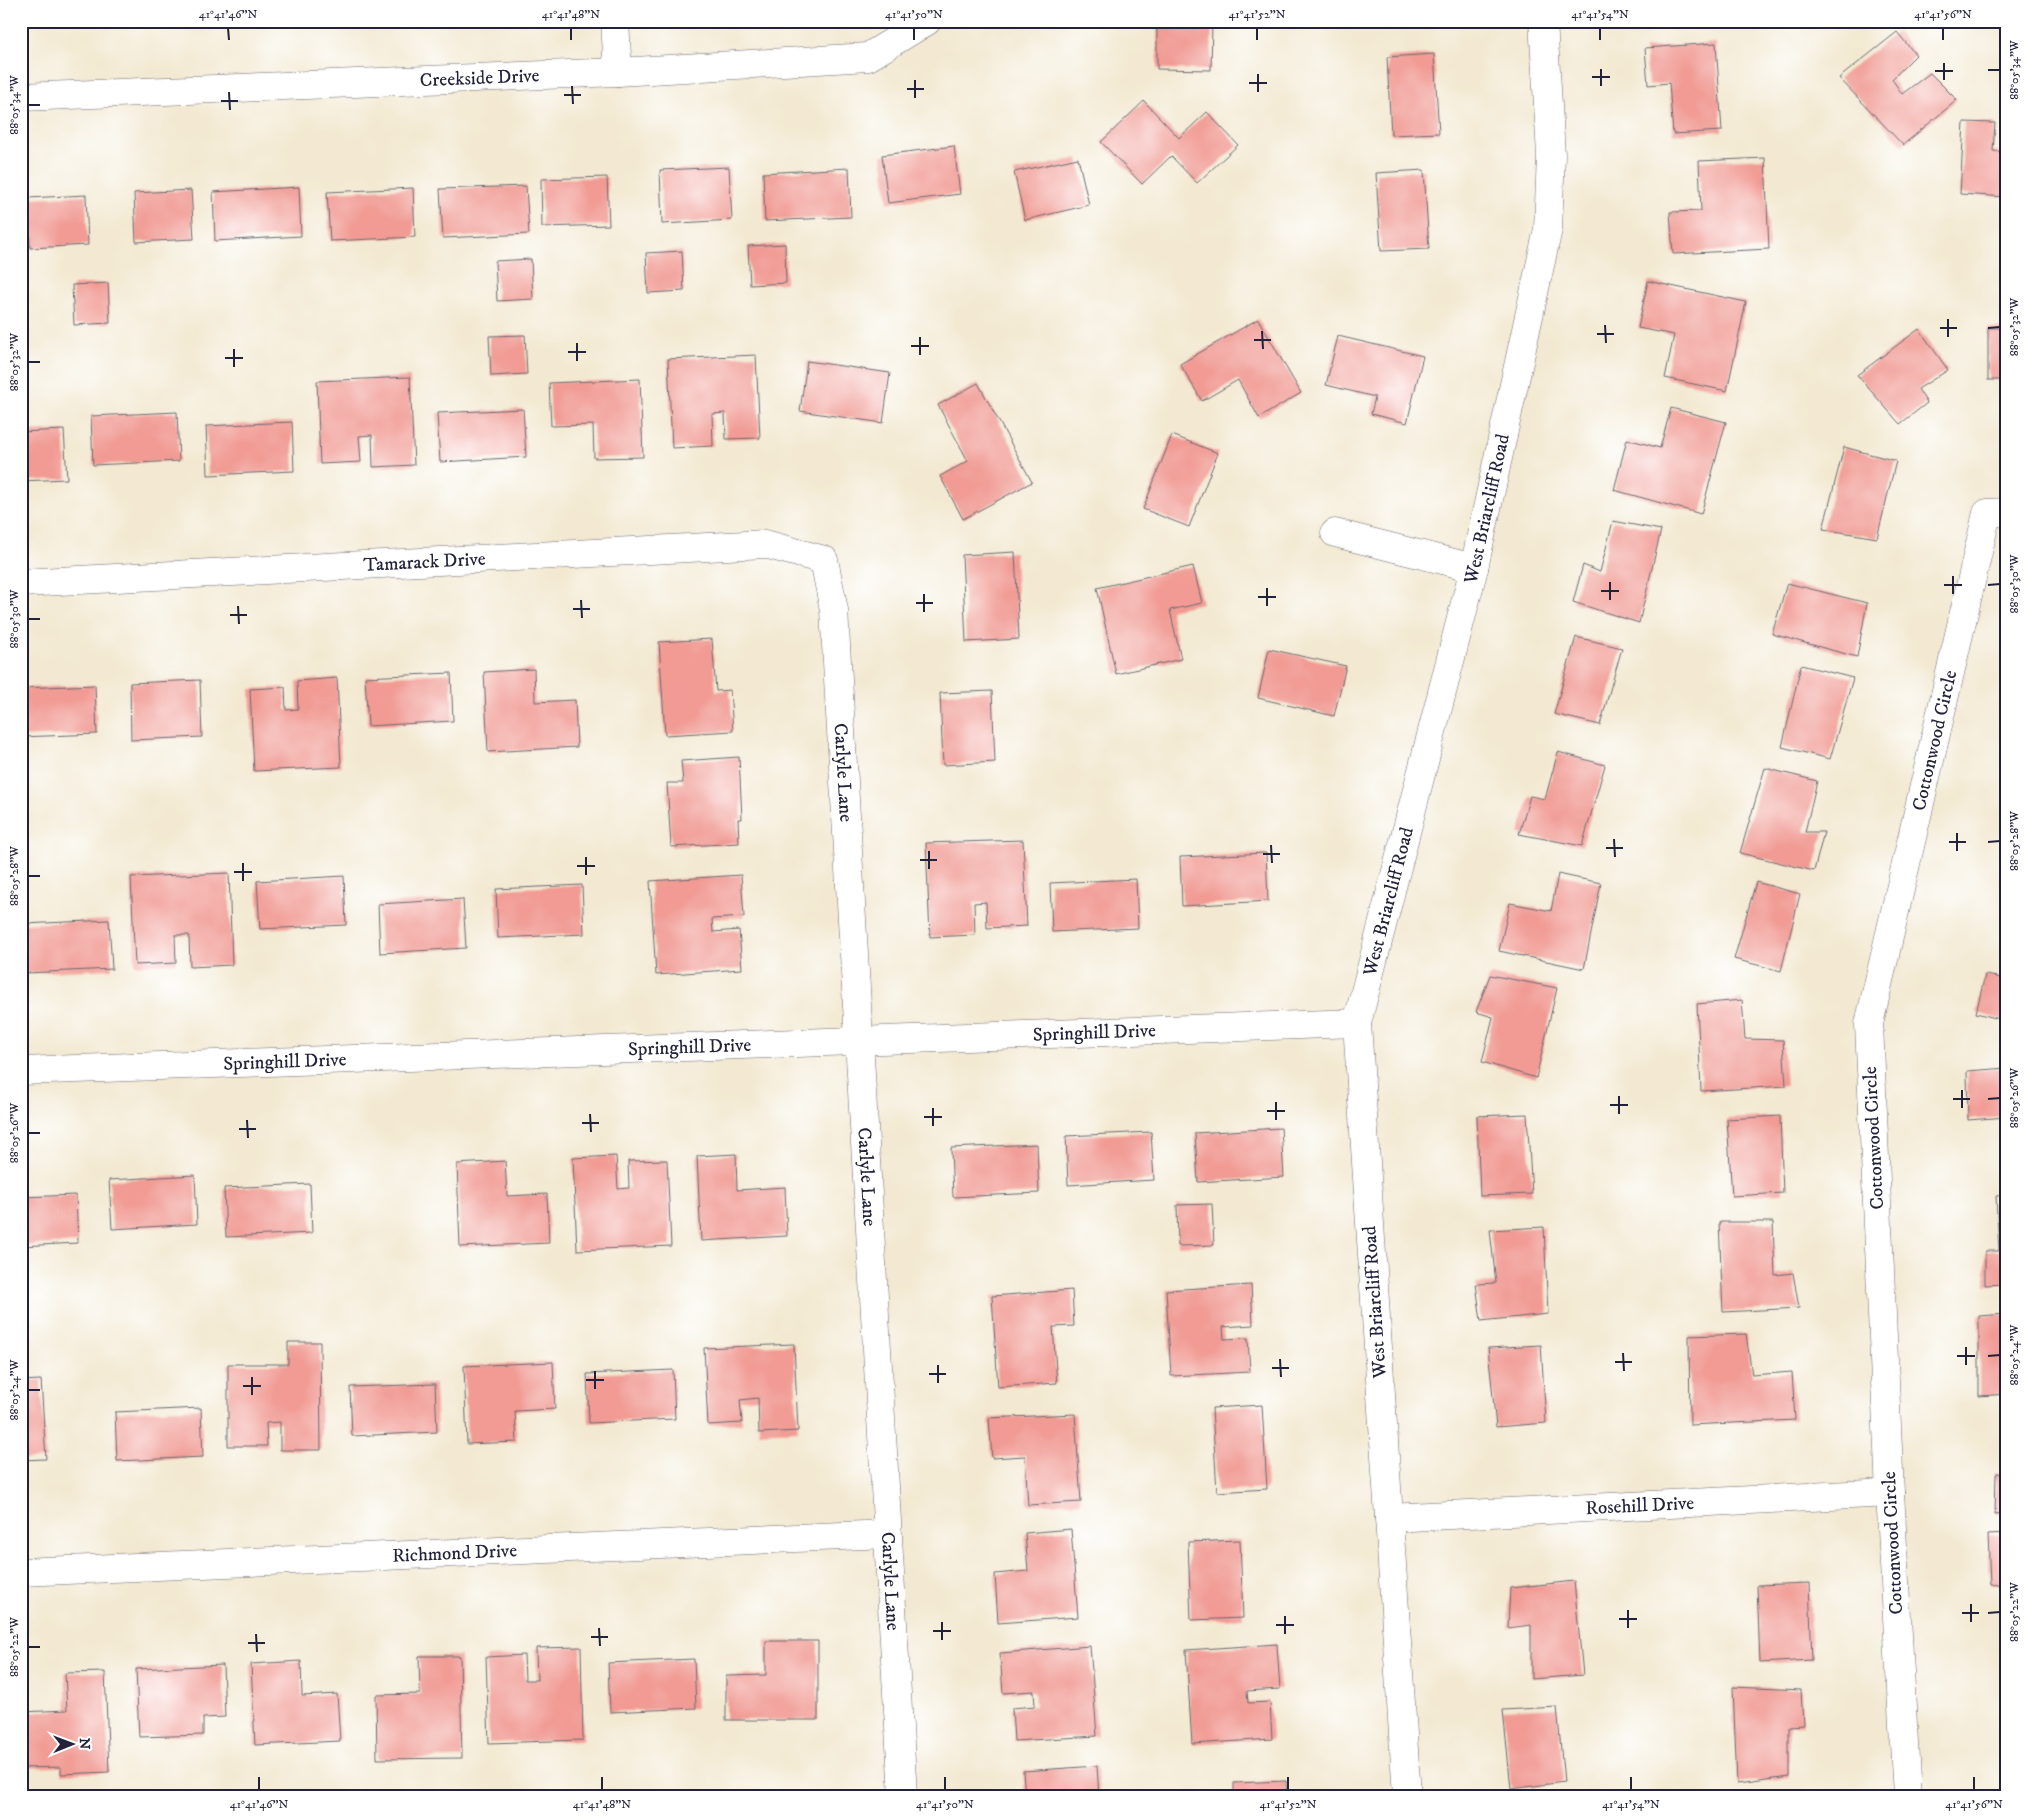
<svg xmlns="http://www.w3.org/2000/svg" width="2028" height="1817" font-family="'IM FELL DW Pica',serif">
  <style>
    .building { fill: #f19b94 }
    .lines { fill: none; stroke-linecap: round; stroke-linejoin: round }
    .minor-casing { stroke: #6b6870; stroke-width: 29 }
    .minor { stroke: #fff; stroke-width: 28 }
    .ticks { fill: none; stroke: #22223b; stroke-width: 2 }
    .labels { text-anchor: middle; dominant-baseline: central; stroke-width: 4; stroke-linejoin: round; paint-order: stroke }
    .street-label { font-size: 19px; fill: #22223b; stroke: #fff }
    .neatline { fill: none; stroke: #22223b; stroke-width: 2 }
    .ticks-label { font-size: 12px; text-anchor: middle; fill: #22223b }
  </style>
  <rect width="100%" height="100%" fill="#fff"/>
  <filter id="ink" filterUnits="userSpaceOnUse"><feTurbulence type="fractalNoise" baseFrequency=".02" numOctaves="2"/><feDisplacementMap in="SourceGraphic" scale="10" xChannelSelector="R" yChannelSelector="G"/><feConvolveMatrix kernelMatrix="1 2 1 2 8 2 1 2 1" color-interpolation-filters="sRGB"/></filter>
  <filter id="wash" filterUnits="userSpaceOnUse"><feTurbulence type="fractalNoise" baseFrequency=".0096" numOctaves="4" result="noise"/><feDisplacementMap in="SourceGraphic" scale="20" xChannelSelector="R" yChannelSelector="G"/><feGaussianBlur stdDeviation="1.12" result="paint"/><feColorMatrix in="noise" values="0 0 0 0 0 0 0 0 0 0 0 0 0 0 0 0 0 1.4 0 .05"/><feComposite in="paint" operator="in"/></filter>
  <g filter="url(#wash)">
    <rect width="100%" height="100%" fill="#f3e9d2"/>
    <g id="blocks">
      <!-- building -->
      <g class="building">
        <path d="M1157,21H1212L1211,70L1157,69Z"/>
        <path d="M1343,21H1379V23L1343,25Z"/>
        <path d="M1897,32L1916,55L1892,79L1902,94L1930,73L1957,100L1903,145L1839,78Z"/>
        <path d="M1716,43L1722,131L1673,134L1669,83L1648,85L1645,48Z"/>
        <path d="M1434,54L1439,133L1391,135L1387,57Z"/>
        <path d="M1144,101L1179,138L1207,112L1238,145L1197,183L1171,156L1142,184L1101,142Z"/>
        <path d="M1964,122L1995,123L1993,151L2007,152V197L1960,194Z"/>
        <path d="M954,146L960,194L888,203L882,155Z"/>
        <path d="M1078,158L1089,205L1025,220L1014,172Z"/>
        <path d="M1765,158L1769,249L1673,254L1670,212L1701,211L1699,161Z"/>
        <path d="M729,167L732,220L662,224L660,170Z"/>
        <path d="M849,168L851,217L765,221L763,173Z"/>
        <path d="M1424,170L1429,249L1381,251L1376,173Z"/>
        <path d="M607,177L609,225L542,227L541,179Z"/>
        <path d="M526,186L529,234L443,238L440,189Z"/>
        <path d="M299,187L301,236L215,241L213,192Z"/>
        <path d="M413,188L415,237L330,241L327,192Z"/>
        <path d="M191,190L194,239L136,242L134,193Z"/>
        <path d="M86,195L88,245L30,248L28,198Z"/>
        <path d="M785,244L786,283L750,285L748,246Z"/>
        <path d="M682,251L684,291L648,293L646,253Z"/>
        <path d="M531,259L533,299L497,301L495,261Z"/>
        <path d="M1648,281L1746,302L1727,391L1665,378L1674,335L1638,328Z"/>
        <path d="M108,283L110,323L74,325L72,285Z"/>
        <path d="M1258,319L1301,393L1259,418L1238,380L1202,401L1180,364Z"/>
        <rect x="1988" y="328" width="19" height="52"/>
        <path d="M1919,329L1948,370L1918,389L1927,403L1900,424L1857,375Z"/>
        <path d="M525,335L527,374L491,376L489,336Z"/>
        <path d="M1338,336L1423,356L1407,423L1371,414L1375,397L1326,385Z"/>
        <path d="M756,355L760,438L726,439L725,413L712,414L713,446L672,448L668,359Z"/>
        <path d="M807,361L890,373L883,423L800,411Z"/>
        <path d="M410,377L414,465L373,467L372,435L359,436L361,462L320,464L317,381Z"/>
        <path d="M640,379L643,457L594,458L593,425L551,426L549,383Z"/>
        <path d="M978,383L1032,482L963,519L940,476L968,461L938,405Z"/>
        <path d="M1671,408L1726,422L1701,514L1614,490L1627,439L1660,448Z"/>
        <path d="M523,409L526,457L440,462L437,413Z"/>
        <path d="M177,412L179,461L93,465L91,416Z"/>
        <path d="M292,422L294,471L208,475L206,426Z"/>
        <path d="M64,430L67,479L21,481V432Z"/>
        <path d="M1172,435L1218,453L1189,527L1143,509Z"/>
        <path d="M1844,447L1896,461L1877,538L1823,529Z"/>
        <path d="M1613,521L1661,530L1639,623L1573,602L1583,565L1600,572Z"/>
        <path d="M1015,552L1019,639L966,642L962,555Z"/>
        <path d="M1193,566L1202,603L1170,610L1181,659L1116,674L1097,588Z"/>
        <path d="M1787,583L1867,603L1857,657L1772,634Z"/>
        <path d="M1576,637L1622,648L1600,725L1554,714Z"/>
        <path d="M712,639L716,691L730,690L733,731L665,735L659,642Z"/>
        <path d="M1269,649L1346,666L1334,716L1258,698Z"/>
        <path d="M1801,665L1853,678L1830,759L1782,747Z"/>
        <path d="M534,669L535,702L575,700L577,747L488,752L484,672Z"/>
        <path d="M451,673L453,721L368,726L365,677Z"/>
        <path d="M337,678L341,767L254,771L250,689L285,687L286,710L298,709L297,681Z"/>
        <path d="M200,680L202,737L131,740L130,683Z"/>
        <path d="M95,685L97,734L21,737V688Z"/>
        <path d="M992,691L995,762L943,765L940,693Z"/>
        <path d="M1558,752L1605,765L1582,846L1519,834L1530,796L1545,799Z"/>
        <path d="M739,757L742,819H738L739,843L671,847L667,783H683L681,761Z"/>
        <path d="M1765,768L1817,781L1805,832H1824L1814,871L1740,853Z"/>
        <path d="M1023,840L1027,926L987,928L986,902L974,903L975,935L930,937L926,843Z"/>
        <path d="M2006,851H2007V884L1999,883Z"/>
        <path d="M1266,853L1268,901L1182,906L1180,857Z"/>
        <path d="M229,873L232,965L190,967L189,935H175L176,963L135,965L131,877Z"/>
        <path d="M1558,874L1601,883L1584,969L1499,951L1510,903L1551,911Z"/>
        <path d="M741,875L744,917L712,919L713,932L739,930L742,969L656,975L650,881Z"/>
        <path d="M344,876L346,925L260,929L257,881Z"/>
        <path d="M1136,879L1138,928L1052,932L1050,883Z"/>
        <path d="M1756,882L1800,894L1781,971L1734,959Z"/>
        <path d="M582,885L584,934L498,938L496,889Z"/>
        <path d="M463,899L466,948L380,953L378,904Z"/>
        <path d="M109,920L112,969L26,973L24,924Z"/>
        <path d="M2006,961H2007V1021L1976,1013L1985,975L2003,978Z"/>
        <path d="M1490,975L1557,988L1536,1078L1482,1062L1493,1017L1476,1012Z"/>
        <path d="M1742,1000L1745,1039L1783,1040L1786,1086L1701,1091L1697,1004Z"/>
        <path d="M2007,1068V1117L1968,1120L1967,1071Z"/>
        <path d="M1527,1114L1532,1194L1480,1196L1477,1116Z"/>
        <path d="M1780,1116L1783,1193L1732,1196L1727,1119Z"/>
        <path d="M1281,1128L1284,1177L1198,1182L1195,1133Z"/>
        <path d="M1151,1132L1154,1180L1068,1185L1066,1136Z"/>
        <path d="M1037,1144L1039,1193L953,1197L951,1148Z"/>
        <path d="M736,1154L737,1190L785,1187L787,1236L701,1241L697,1156Z"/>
        <path d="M616,1156L618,1189L629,1188L628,1161L667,1160L671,1246L577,1250L573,1158Z"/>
        <path d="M505,1161L507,1196L547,1194L549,1243L460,1247L457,1164Z"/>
        <path d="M195,1175L197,1224L112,1229L109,1180Z"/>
        <path d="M310,1184L312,1233L226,1237L224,1188Z"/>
        <path d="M76,1195L78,1243L21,1246V1197Z"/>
        <path d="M2007,1195V1284L1985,1285V1251H1999L1996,1196Z"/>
        <path d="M1212,1204L1214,1245L1178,1246L1177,1205Z"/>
        <path d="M1719,1222H1773L1775,1275L1793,1273L1799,1308L1723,1312Z"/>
        <path d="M1544,1227L1548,1314L1481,1321L1476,1284L1496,1283L1490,1230Z"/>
        <path d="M1251,1285L1253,1325L1223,1327L1224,1339L1248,1338L1250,1372L1171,1376L1166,1290Z"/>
        <path d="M1072,1290L1074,1326L1053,1327L1057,1383L998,1387L992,1296Z"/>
        <path d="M2007,1314V1394L1979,1396V1316Z"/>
        <path d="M1746,1334L1752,1375L1792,1372L1795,1420L1690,1425L1689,1336Z"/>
        <path d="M288,1342H320L321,1450H280V1422L266,1423L267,1446H228V1364H288Z"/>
        <path d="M794,1344L798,1431L759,1433L758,1398L740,1400L742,1423L708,1425L704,1348Z"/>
        <path d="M1541,1345L1546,1423L1496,1427L1488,1348Z"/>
        <path d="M553,1362L555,1409L515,1411L517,1442L467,1444L464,1366Z"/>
        <path d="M673,1370L675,1419L589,1423L587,1374Z"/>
        <path d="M41,1380L46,1459L21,1460V1381Z"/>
        <path d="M435,1384L437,1432L352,1436L350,1387Z"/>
        <path d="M1262,1405L1267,1489L1217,1492L1212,1408Z"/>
        <path d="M201,1408L203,1457L117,1461L115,1412Z"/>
        <path d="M1075,1414L1081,1502L1028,1505L1025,1456L992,1458L989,1418Z"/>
        <path d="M1996,1473L2007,1474V1514L1995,1515Z"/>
        <path d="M1071,1529L1078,1617L998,1623L995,1574L1028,1571L1025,1533Z"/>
        <path d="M2007,1534V1584L1990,1585L1988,1535Z"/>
        <path d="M1240,1540L1243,1618L1191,1620L1188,1542Z"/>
        <path d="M1574,1581L1583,1675L1531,1679V1625L1508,1628L1510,1588Z"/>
        <path d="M1809,1583L1812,1660L1760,1663L1757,1585Z"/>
        <path d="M766,1641H818V1720H726V1676L766,1675Z"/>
        <path d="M1277,1644L1280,1689L1247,1691L1248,1703L1270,1702L1272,1739L1192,1744L1186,1650Z"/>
        <path d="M1090,1646L1097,1736L1014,1741L1012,1708L1035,1706L1034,1691L1003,1693L1000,1653Z"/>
        <path d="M581,1647L583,1740L489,1743L486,1657L524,1655L525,1680H537L536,1648Z"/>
        <path d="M2003,1649H2007V1698H2005Z"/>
        <path d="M419,1656H460L462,1758L377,1759L376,1695L420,1694Z"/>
        <path d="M694,1659L696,1708L610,1712L608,1663Z"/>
        <path d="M301,1661L302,1696L337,1694L340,1741L255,1745L251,1664Z"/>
        <path d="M223,1665L225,1717L203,1718V1735L139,1737L136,1669Z"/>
        <path d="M105,1672L109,1772L61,1774V1767L21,1768V1712L67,1710L65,1673Z"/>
        <path d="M1733,1687L1801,1690L1803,1725L1789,1726V1777L1737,1784Z"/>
        <path d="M1557,1707L1564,1782L1511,1789L1503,1710Z"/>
        <path d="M1097,1766L1099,1796H1025L1023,1771Z"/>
        <path d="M1286,1781L1287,1796H1234V1783Z"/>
      </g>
    </g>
  </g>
  <g filter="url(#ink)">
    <use href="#blocks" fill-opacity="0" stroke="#6b6870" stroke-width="1"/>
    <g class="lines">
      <!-- minor casing -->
      <g class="minor-casing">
        <g id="minor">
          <path d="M615,21L618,72"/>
          <path id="s1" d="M21,97L618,72L868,57L927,21"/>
          <path d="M1335,533L1474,568"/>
          <path id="s2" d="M21,583L765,544L824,560L834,610L903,1796"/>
          <path id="s3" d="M21,1071L1357,1023"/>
          <path id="s4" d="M1389,1518L1890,1493"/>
          <path id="s5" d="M21,1572L888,1534"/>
          <path id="s6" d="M1407,1796L1357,1023L1474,568L1548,229L1551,155L1543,21"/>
          <path id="s7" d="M1907,1796L1890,1493L1869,1024L1987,513L2007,512"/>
        </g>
      </g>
      <!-- minor -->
      <use href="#minor" class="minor"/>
    </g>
  </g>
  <!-- ticks -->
  <path class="ticks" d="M228,28L229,40M571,28V40M914,28V40M1257,28V40M1600,28V40M1943,28V40M1944,63V80M1601,69V86M1988,70H2000M1935,71H1953M1258,74V92M1592,77H1610M915,80V98M1249,83H1267M572,86L573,104M907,89H924M229,92L230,110M564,95H581M221,101H238M28,105H40M1948,319V337M1605,325L1606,343M1940,328H1957M1988,328L2000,327M1262,331L1263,349M1597,334H1614M920,337V355M1254,340H1271M577,343V361M911,346H929M234,349V367M568,352H586M225,358H243M28,362H40M1953,576V594M1610,582V600M1944,585H1962M1988,585L2000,584M1267,588V606M1601,591H1619M924,594V612M1258,597H1276M581,600L582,618M916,603H933M238,606L239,624M573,609H590M230,615H247M28,619H40M1957,833V851M1614,839L1615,857M1949,842H1966M1988,842L2000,841M1271,845L1272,863M1606,848H1623M929,851V869M1263,854H1280M586,857V875M920,860H937M243,863V881M577,866H595M234,872H252M28,876H40M1962,1090V1108M1619,1096V1114M1953,1099H1970M1988,1099L2000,1098M1276,1102V1120M1610,1105H1628M933,1108V1126M1267,1111H1285M590,1114L591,1132M924,1117H942M247,1120L248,1138M582,1123H599M239,1129H256M28,1133H40M1966,1347V1365M1623,1353L1624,1371M1957,1356H1975M1988,1356L2000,1355M1280,1359L1281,1377M1615,1362H1632M938,1365V1383M1272,1368H1289M595,1371V1389M929,1374H946M252,1377V1395M586,1380H604M243,1386H261M28,1390H40M1971,1604V1622M1628,1610V1628M1962,1613H1979M1988,1613L2000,1612M1285,1616V1634M1619,1619H1637M942,1622V1640M1276,1625H1294M599,1628L600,1646M933,1631H951M256,1634L257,1652M591,1637H608M248,1643H265M28,1647H40M259,1777V1790M602,1777V1790M945,1777V1790M1288,1777V1790M1631,1777V1790M1974,1777V1790"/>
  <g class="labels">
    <!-- street labels -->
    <g class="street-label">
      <text stroke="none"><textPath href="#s1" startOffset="459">Creekside Drive</textPath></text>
      <text stroke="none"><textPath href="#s6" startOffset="1305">West Briarcliff Road</textPath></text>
      <text stroke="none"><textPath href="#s2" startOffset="404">Tamarack Drive</textPath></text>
      <text stroke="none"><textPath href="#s7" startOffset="1064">Cottonwood Circle</textPath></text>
      <text stroke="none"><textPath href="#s2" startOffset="1020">Carlyle Lane</textPath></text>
      <text stroke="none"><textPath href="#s6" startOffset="900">West Briarcliff Road</textPath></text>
      <text stroke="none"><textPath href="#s3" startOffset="1074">Springhill Drive</textPath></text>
      <text stroke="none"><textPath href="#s3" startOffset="669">Springhill Drive</textPath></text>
      <text stroke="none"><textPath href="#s3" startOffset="264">Springhill Drive</textPath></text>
      <text transform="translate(1874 1138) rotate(-93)">Cottonwood Circle</text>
      <text stroke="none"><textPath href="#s2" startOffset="1425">Carlyle Lane</textPath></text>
      <text transform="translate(1375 1302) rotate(-94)">West Briarcliff Road</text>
      <text stroke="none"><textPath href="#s4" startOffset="251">Rosehill Drive</textPath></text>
      <text transform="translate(1893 1543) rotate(-93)">Cottonwood Circle</text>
      <text stroke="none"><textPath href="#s5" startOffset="434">Richmond Drive</textPath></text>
      <text stroke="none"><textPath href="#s2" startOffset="1830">Carlyle Lane</textPath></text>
    </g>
  </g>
  <!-- margin -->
  <rect width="2028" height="1817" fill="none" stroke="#fff" stroke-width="55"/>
  <!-- north arrow -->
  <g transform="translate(72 1744) rotate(89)" stroke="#ffffff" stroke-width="4" paint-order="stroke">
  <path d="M0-4L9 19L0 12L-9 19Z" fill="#22223b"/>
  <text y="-8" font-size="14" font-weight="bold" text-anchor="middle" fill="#22223b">N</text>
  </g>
  <rect x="28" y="28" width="1972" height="1762" class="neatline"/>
  <g class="ticks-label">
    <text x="228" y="18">41°41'46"N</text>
    <text x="571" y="18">41°41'48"N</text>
    <text x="914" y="18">41°41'50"N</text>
    <text x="1257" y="18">41°41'52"N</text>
    <text x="1600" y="18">41°41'54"N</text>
    <text x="1943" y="18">41°41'56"N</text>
    <text transform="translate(2014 70) rotate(-90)" y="4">88°05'34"W</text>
    <text transform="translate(14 105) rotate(-90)" y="4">88°05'34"W</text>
    <text transform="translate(2014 327) rotate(-90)" y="4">88°05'32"W</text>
    <text transform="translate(14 362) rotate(-90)" y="4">88°05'32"W</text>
    <text transform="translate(2014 584) rotate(-90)" y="4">88°05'30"W</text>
    <text transform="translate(14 619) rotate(-90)" y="4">88°05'30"W</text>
    <text transform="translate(2014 841) rotate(-90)" y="4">88°05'28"W</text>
    <text transform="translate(14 876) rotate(-90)" y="4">88°05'28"W</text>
    <text transform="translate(2014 1098) rotate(-90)" y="4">88°05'26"W</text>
    <text transform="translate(14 1133) rotate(-90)" y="4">88°05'26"W</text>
    <text transform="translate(2014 1355) rotate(-90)" y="4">88°05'24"W</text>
    <text transform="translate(14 1390) rotate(-90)" y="4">88°05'24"W</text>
    <text transform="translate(2014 1612) rotate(-90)" y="4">88°05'22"W</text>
    <text transform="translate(14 1647) rotate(-90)" y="4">88°05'22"W</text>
    <text x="259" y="1808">41°41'46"N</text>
    <text x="602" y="1808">41°41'48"N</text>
    <text x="945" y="1808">41°41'50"N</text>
    <text x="1288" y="1808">41°41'52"N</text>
    <text x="1631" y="1808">41°41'54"N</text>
    <text x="1974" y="1808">41°41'56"N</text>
  </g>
</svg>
